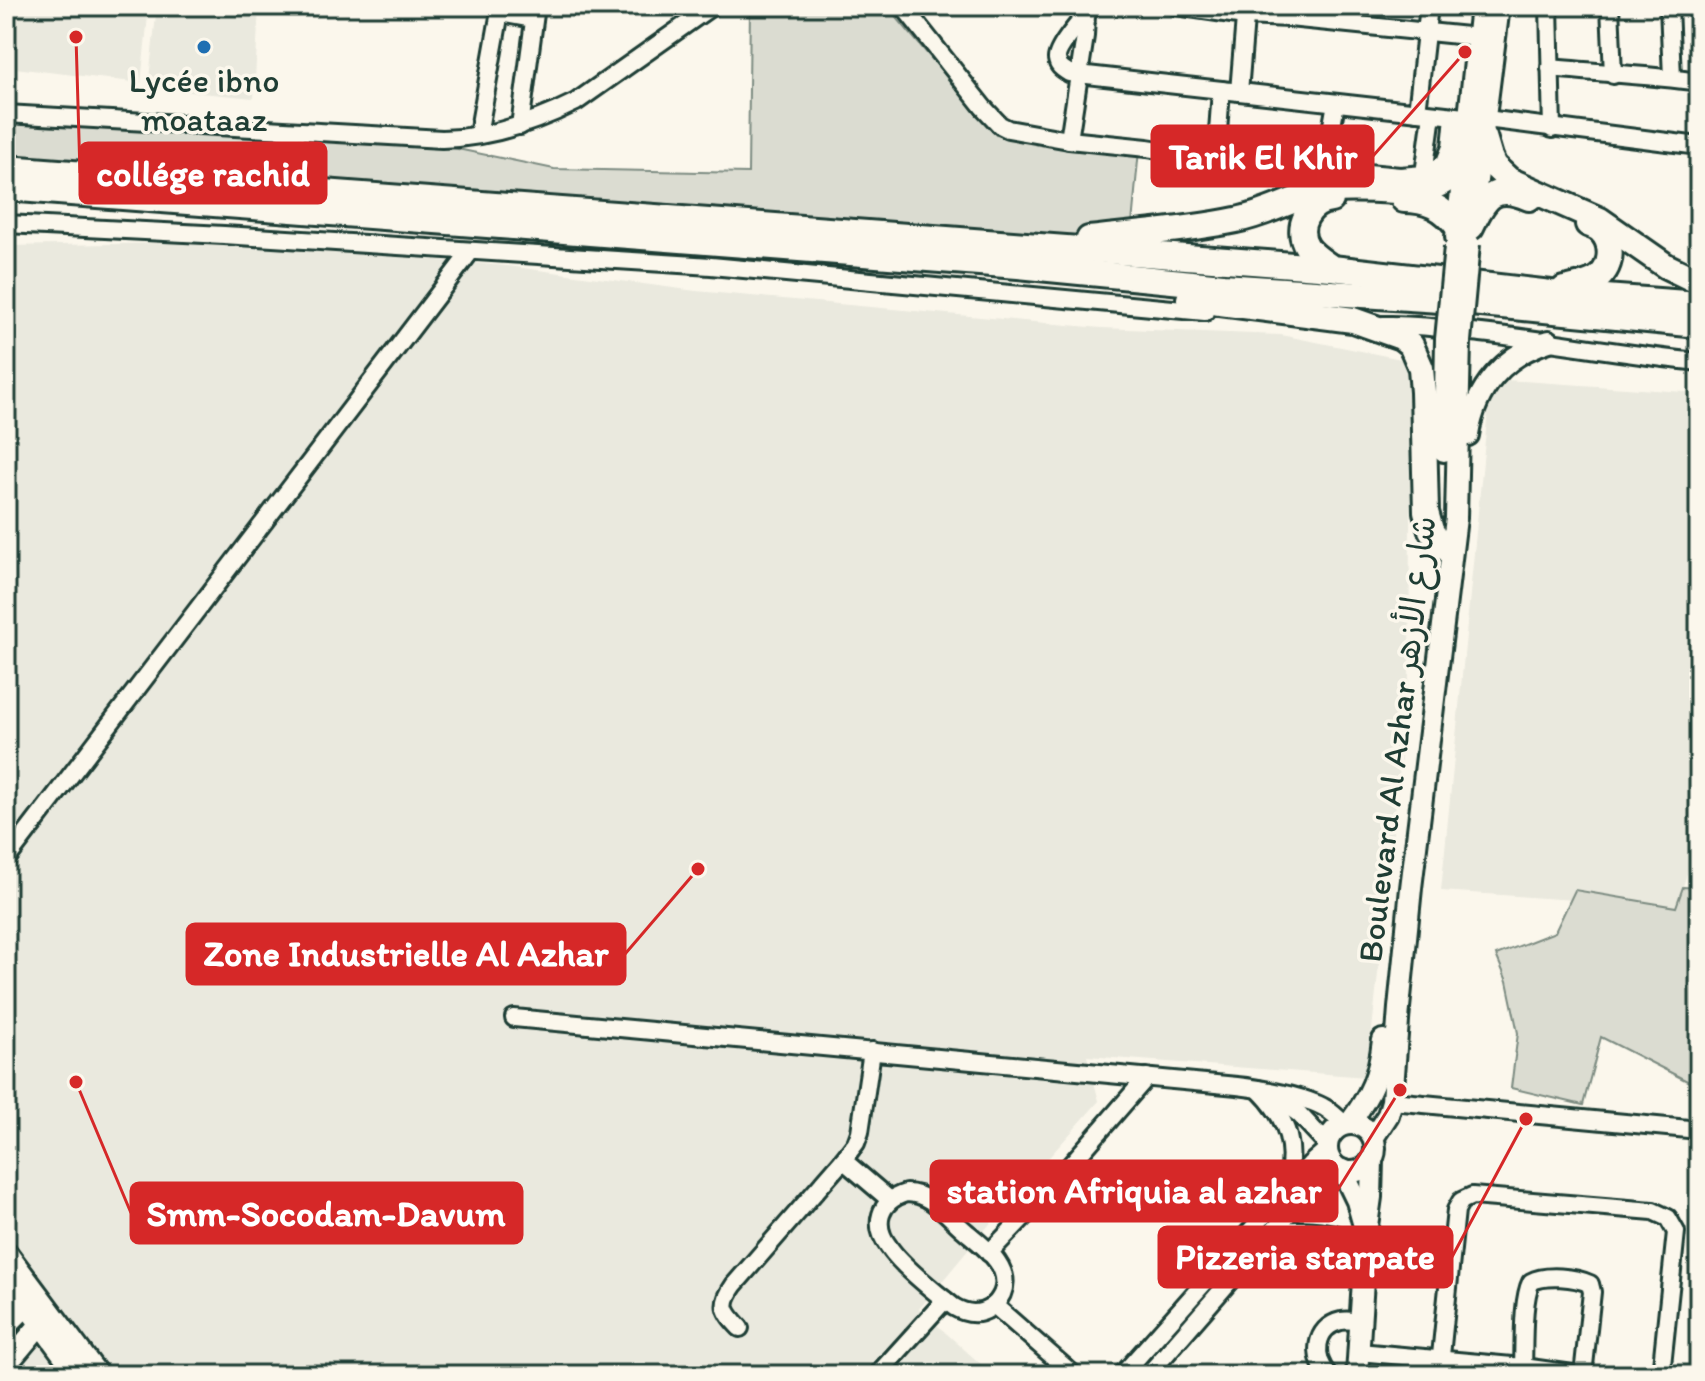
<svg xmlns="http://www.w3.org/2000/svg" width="1705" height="1381" font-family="Itim,'Playpen Sans Arabic',sans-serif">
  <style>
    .built { fill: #eae9de }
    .green { fill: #dbdcd1; stroke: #7d8c82; stroke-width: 2 }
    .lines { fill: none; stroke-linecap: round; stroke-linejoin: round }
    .minor-casing { stroke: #1f3d34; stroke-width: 22 }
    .major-casing { stroke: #1f3d34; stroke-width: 26 }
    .highway-casing { stroke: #1f3d34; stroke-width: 30 }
    .minor { stroke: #fbf7ec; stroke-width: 16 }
    .major { stroke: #fbf7ec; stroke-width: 20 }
    .highway { stroke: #fbf7ec; stroke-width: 24 }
    .major-bridge-casing { stroke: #1f3d34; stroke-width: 26; stroke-linecap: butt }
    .major-bridge { stroke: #fbf7ec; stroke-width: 20 }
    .poi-dot { fill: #1f6fb2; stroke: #fbf7ec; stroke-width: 3 }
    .labels { text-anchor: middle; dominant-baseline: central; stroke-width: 7; stroke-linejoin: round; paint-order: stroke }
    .poi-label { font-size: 34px; fill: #1f3d34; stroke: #fbf7ec }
    .street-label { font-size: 34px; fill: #1f3d34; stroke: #fbf7ec }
    .leader { fill: none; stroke: #d62828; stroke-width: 3 }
    .callout-dot { fill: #d62828; stroke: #fbf7ec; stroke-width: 3 }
    .callout { fill: #d62828; stroke: #d62828; stroke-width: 3 }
    .callout-label { font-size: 36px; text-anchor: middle; font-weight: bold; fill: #fff }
  </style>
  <rect width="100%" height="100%" fill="#fbf7ec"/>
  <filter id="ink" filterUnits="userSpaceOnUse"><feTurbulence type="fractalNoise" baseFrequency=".0125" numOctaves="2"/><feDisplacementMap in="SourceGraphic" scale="16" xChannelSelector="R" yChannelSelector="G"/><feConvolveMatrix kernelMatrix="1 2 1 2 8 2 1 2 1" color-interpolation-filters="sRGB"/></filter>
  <g filter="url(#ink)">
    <!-- built -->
    <g class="built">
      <path d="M6,6H149L141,83L6,67Z"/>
      <path d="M157,6H259L254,98L148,88Z"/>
      <path d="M218,242L508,266L696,291L1101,328L1281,335L1411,361L1409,681L1367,1077L1087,1056L1099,1101L989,1225L919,1309L993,1375H6V246Z"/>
      <path d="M1491,379L1699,393V833L1677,907L1441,891Z"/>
    </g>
    <!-- green -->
    <g class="green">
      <path d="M750,6H887L996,135L1139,150L1131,234L1080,240L6,168V114L419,141L554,169L748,173Z"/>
      <path d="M1683,887L1699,888V1087L1601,1037L1583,1105L1511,1088L1518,1033L1507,981L1496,955L1555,932L1575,890L1676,907Z"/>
    </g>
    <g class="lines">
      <!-- minor casing -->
      <g class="minor-casing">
        <g id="minor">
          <path d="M903,6L983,107L1000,125L1008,129L1069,140L1147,148L1216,159L1400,176L1424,174L1444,164L1451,147L1454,116"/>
          <path d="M1093,6C1085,16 1056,48 1057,59C1058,67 1063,69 1069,73L1464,117"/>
          <path d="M1176,6L1245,16L1289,18L1478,37"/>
          <path d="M1549,6L1552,129"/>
          <path d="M1610,6L1613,75"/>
          <path d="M1669,6L1672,78"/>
          <path d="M500,13L534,19"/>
          <path d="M1550,68C1600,73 1650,75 1699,82"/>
          <path d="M1239,92L1246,6"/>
          <path d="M1417,112L1429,6"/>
          <path d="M6,114L442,139C489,138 534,123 576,102L712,6"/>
          <path d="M1486,119L1699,146"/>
          <path d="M520,126L536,6"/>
          <path d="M478,135L501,6"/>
          <path d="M1069,140L1085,36L1086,15"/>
          <path d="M1216,159L1221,90"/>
          <path d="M1324,169L1336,103"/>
          <path d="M1424,174L1432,114"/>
          <path d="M6,224L224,235L711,266L1205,312"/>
          <path d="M1383,325C1416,324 1448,329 1481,333C1554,341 1626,355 1699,362"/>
          <path d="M6,860L471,251"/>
          <path d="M514,1018L1237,1086C1258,1088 1307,1097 1325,1108C1332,1112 1339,1119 1345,1125"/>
          <path d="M1258,1089C1288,1118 1299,1150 1284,1191"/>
          <path d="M1276,1097L1299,1114L1328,1145"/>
          <path d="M1392,1101L1699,1130"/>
          <path d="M843,1160L890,1200"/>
          <path d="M906,1193C930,1193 946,1214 963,1229C981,1245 1014,1266 1002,1294C999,1300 996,1305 990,1308C978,1316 966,1314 954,1307C937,1294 901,1265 889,1247C872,1225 879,1201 906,1193Z"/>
          <path d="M1272,1232C1306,1227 1334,1231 1365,1245"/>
          <path d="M989,1253L1039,1201L1147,1077"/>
          <path d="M994,1305L1074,1375"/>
          <path d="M740,1328C724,1311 720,1305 734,1285L843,1160L856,1143L860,1132L872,1051"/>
          <path d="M1359,1352L1523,1367L1580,1375"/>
          <path d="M1523,1367C1524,1345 1522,1300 1531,1282C1545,1274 1576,1277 1590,1284L1592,1292L1583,1375"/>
          <path d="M877,1375L945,1300"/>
          <path d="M1122,1375L1310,1164L1327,1149"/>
          <path d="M1148,1375L1288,1214L1318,1186L1340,1169"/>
          <path d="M1329,1375C1312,1359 1314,1327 1341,1321C1347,1320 1355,1321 1361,1322"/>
          <path d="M1439,1375L1456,1210L1461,1201L1472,1196L1653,1211L1668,1218L1676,1232L1661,1375"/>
        </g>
      </g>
      <!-- major casing -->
      <g class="major-casing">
        <g id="major">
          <path d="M1472,220L1499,6"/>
          <path d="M1456,237L1481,6"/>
          <path d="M1468,435C1475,388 1504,355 1549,341"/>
          <path d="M1444,451L1446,339"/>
          <path d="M1349,1124C1371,1094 1379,1077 1383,1040"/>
          <circle cx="1351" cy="1148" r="24"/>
          <path d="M1373,1138L1388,1115L1392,1101L1399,1008L1411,888L1456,518L1460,341"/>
          <path d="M1342,1170L1357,1201L1364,1226"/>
          <path d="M6,1252L98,1375"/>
          <path d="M6,1277L78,1375"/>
          <path d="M6,1326L35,1297"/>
          <path d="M6,1365L48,1315"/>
          <path d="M1357,1375L1366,1233L1371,1197L1372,1160"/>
        </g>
      </g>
      <!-- highway casing -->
      <g class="highway-casing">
        <g id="highway">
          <path d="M1484,137L1490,157L1494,166L1509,180L1600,220L1666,266L1699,282"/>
          <path d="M6,168L1332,268L1551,293L1699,304"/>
          <path d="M6,188L1018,266L1223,286L1440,300L1699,325"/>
          <path d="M1331,200C1309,202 1294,227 1307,247C1313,256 1324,262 1332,268"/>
          <path d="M1404,200C1427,200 1443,207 1457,226"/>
          <path d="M1471,227C1485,197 1494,183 1529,198"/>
          <path d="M1089,239C1138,233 1188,230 1236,220C1263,215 1286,202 1312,194C1341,186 1386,191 1417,192C1439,188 1452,178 1465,161"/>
          <path d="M1564,289C1574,287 1585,285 1595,280C1612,270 1615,244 1600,230C1596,227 1592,226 1588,224"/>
          <path d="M1189,299L1353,320L1401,337L1411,345L1421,368L1423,392L1426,512L1431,530L1441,547"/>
        </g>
      </g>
      <!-- minor -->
      <use href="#minor" class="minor"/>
      <!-- major -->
      <use href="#major" class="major"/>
      <!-- highway -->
      <use href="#highway" class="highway"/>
      <!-- major-bridge casing -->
      <g class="major-bridge-casing">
        <g id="major-bridge">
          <path d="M1446,339L1455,247"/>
          <path d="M1460,341L1469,244"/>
        </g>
      </g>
      <!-- major-bridge -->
      <use href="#major-bridge" class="major-bridge"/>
    </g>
  </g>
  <!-- markers -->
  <circle class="poi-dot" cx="204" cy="47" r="8"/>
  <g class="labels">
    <!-- poi labels -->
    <g class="poi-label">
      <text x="204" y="80">Lycée ibno<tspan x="204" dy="39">moataaz</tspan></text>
    </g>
    <!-- street labels -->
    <g class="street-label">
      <text transform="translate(1397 739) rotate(-83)">Boulevard Al Azhar شارع الأزهر</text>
    </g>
  </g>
  <!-- callouts -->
  <path class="leader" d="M1465 52L1373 156M76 37L80 173M698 869L625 954M1400 1090L1337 1191M76 1082L131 1213M1526 1119L1452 1257"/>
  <g class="callout-dot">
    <circle cx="1465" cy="52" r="8"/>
    <circle cx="76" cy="37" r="8"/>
    <circle cx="698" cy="869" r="8"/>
    <circle cx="1400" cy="1090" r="8"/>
    <circle cx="76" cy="1082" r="8"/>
    <circle cx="1526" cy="1119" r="8"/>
  </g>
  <g class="callout">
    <rect x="1152" y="126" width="221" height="60" rx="8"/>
    <rect x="80" y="143" width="246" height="60" rx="8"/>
    <rect x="187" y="924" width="438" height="60" rx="8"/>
    <rect x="931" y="1161" width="406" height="60" rx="8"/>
    <rect x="131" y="1183" width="391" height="60" rx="8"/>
    <rect x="1159" y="1227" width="293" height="60" rx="8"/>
  </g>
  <g class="callout-label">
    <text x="1263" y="169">Tarik El Khir</text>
    <text x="203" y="186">collége rachid</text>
    <text x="406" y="966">Zone Industrielle Al Azhar</text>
    <text x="1134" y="1203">station Afriquia al azhar</text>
    <text x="326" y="1226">Smm-Socodam-Davum</text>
    <text x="1305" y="1269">Pizzeria starpate</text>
  </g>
  <!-- margin -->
  <rect width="1705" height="1381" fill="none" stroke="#fbf7ec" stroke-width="32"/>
  <rect x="16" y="16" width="1673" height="1349" fill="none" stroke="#1f3d34" stroke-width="3" filter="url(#ink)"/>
</svg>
